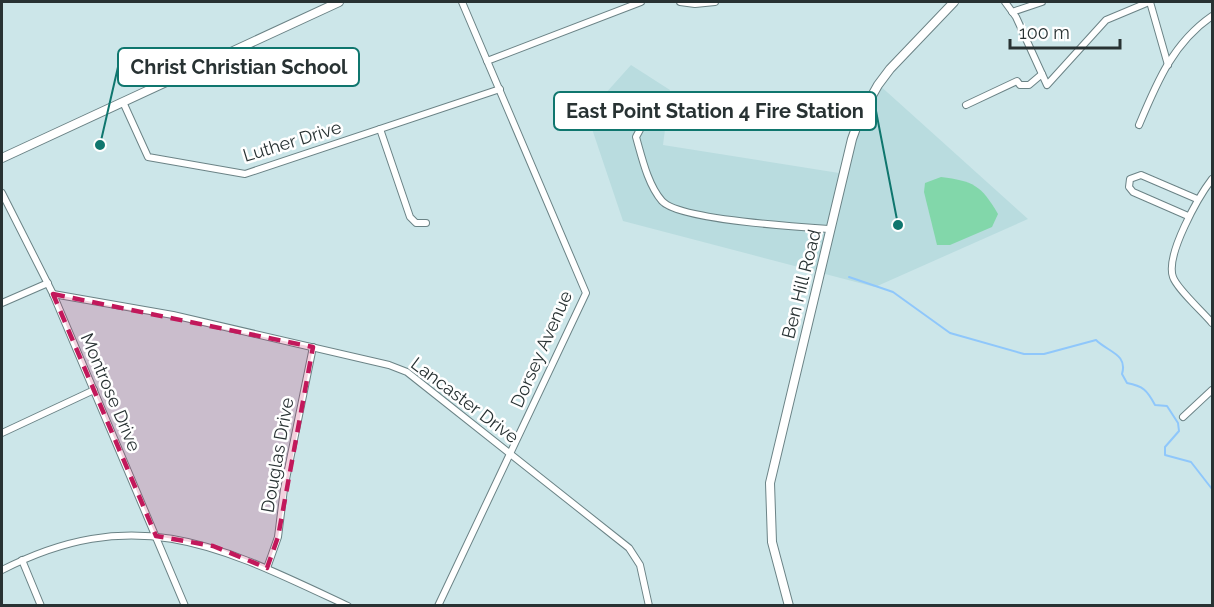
<svg xmlns="http://www.w3.org/2000/svg" width="1214" height="607" font-family="Raleway,sans-serif">
  <style>
    .built { fill: #b9dcdf }
    .green { fill: #82d7aa }
    .lines { fill: none; stroke-linecap: round; stroke-linejoin: round }
    .stream { stroke: #8fc7fb; stroke-width: 2 }
    .minor-casing { stroke: #6b8386; stroke-width: 8 }
    .tertiary-casing { stroke: #6b8386; stroke-width: 10 }
    .minor { stroke: #fff; stroke-width: 6 }
    .tertiary { stroke: #fff; stroke-width: 8 }
    .marked { fill: #c2185b; fill-opacity: 0.2; stroke: #c2185b; stroke-width: 4.5; stroke-dasharray: 12 8; stroke-linejoin: round }
    .labels { text-anchor: middle; dominant-baseline: central; stroke-width: 5; stroke-linejoin: round; paint-order: stroke }
    .street-label { font-size: 18px; fill: #283233; stroke: #fff }
    .leader { fill: none; stroke: #0f766e; stroke-width: 2 }
    .callout-dot { fill: #0f766e; stroke: #fff; stroke-width: 2 }
    .callout { fill: #fff; stroke: #0f766e; stroke-width: 2 }
    .callout-label { font-size: 20px; text-anchor: middle; font-weight: bold; fill: #283233 }
  </style>
  <rect width="100%" height="100%" fill="#cce6e9"/>
  <!-- built -->
  <path class="built" d="M631,65L670,90L663,145L839,173L851,130L877,83L1028,219L875,287L623,221L587,114Z"/>
  <!-- green -->
  <path class="green" d="M941,177C973,181 981,185 998,214L992,227L950,245H937L924,192L925,183Z"/>
  <g class="lines">
    <!-- stream -->
    <path class="stream" d="M849,277L893,292L950,333L1024,354H1044L1096,340C1108,352 1128,354 1122,374L1127,383C1143,386 1147,390 1155,405L1167,406L1178,423L1179,431L1165,447V455L1191,462L1212,489"/>
    <!-- minor casing -->
    <g class="minor-casing">
      <g id="minor">
        <path d="M680,2L695,4L715,2"/>
        <path d="M1005,2L1016,17L1047,85L1106,20L1149,2"/>
        <path d="M1150,2L1168,65"/>
        <path d="M1012,12L1042,2"/>
        <path d="M487,61L641,2"/>
        <path d="M123,102L148,157L245,174L500,89"/>
        <path d="M653,105L636,137C642,158 648,185 662,201C679,220 800,227 830,229"/>
        <path d="M966,105L1017,81L1020,85H1029L1042,74"/>
        <path d="M1139,125C1157,82 1173,43 1212,16"/>
        <path d="M380,129L410,217L416,223H426"/>
        <path d="M1212,179C1199,196 1165,255 1173,277C1177,289 1203,312 1212,323"/>
        <path d="M2,193L53,294L185,606"/>
        <path d="M1188,216L1133,192L1129,187L1130,179L1141,175L1197,199"/>
        <path d="M53,294L173,315L389,365L407,372L629,548L640,565L649,606"/>
        <path d="M2,303L48,283"/>
        <path d="M1183,417L1212,390"/>
        <path d="M2,433L94,390"/>
        <path d="M22,560L41,606"/>
        <path d="M267,568L278,537L284,489L313,347"/>
        <path d="M2,570C137,501 222,547 348,606"/>
        <path d="M438,606L586,293L462,2"/>
      </g>
    </g>
    <!-- tertiary casing -->
    <g class="tertiary-casing">
      <g id="tertiary">
        <path d="M2,158L339,2"/>
        <path d="M789,606L772,542L770,483L852,139L860,117L878,85L890,69L954,2"/>
      </g>
    </g>
    <!-- minor -->
    <use href="#minor" class="minor"/>
    <!-- tertiary -->
    <use href="#tertiary" class="tertiary"/>
  </g>
  <!-- marked area -->
  <path class="marked" d="M53,294L313,347L278,537L267,568L213,546L156,536Z"/>
  <g class="labels">
    <!-- street labels -->
    <g class="street-label">
      <text transform="translate(292 141) rotate(-17)">Luther Drive</text>
      <text transform="translate(801 284) rotate(-76)">Ben Hill Road</text>
      <text transform="translate(541 349) rotate(-66)">Dorsey Avenue</text>
      <text transform="translate(111 392) rotate(67)">Montrose Drive</text>
      <text transform="translate(465 400) rotate(37)">Lancaster Drive</text>
      <text transform="translate(277 455) rotate(-80)">Douglas Drive</text>
    </g>
  </g>
  <!-- callouts -->
  <path class="leader" d="M100 145L118 67M898 225L876 111"/>
  <g class="callout-dot">
    <circle cx="100" cy="145" r="6"/>
    <circle cx="898" cy="225" r="6"/>
  </g>
  <g class="callout">
    <rect x="118" y="48" width="241" height="38" rx="6"/>
    <rect x="554" y="92" width="322" height="38" rx="6"/>
  </g>
  <g class="callout-label">
    <text x="239" y="74">Christ Christian School</text>
    <text x="715" y="118">East Point Station 4 Fire Station</text>
  </g>
  <!-- border -->
  <rect width="1214" height="607" fill="none" stroke="#283233" stroke-width="6"/>
  <!-- scale -->
  <path d="M1010 39v9h110v-9" fill="none" stroke="#283233" stroke-width="3"/>
  <text x="1019" y="39" font-size="18" fill="#283233" stroke="#ffffff" stroke-width="4.5" paint-order="stroke">100 m</text>
</svg>
